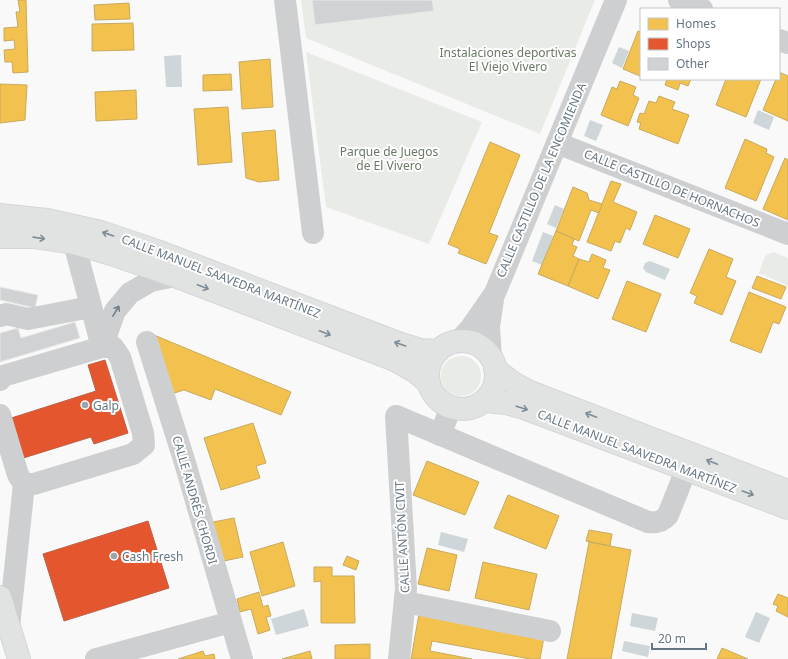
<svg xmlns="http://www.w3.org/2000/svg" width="788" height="659" font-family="'Noto Sans',sans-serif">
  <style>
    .green { fill: #e8ebe6 }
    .water { fill: #ced6d9 }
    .homes { fill: #f2c14e; stroke: #c8aa5e }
    .shops { fill: #e4572e; stroke: #be6048 }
    .building { fill: #d0d2d3; stroke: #e8e8e8 }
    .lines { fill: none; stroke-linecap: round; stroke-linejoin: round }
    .major-casing { stroke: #d5d6d7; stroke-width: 24 }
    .highway-casing { stroke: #d5d6d6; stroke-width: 24 }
    .minor { stroke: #cecfd0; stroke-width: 22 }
    .major { stroke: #e1e2e2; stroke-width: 22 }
    .highway { stroke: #e1e2e2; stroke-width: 22 }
    .oneway { stroke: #7e8c96 }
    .oneway2 { stroke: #707f8b }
    .poi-dot { fill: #99a4ac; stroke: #fff; stroke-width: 1.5 }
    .labels { text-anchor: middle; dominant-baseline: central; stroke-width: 4; stroke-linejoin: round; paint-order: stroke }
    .park-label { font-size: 12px; fill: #687a64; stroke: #fff }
    .street-label { font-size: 12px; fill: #657683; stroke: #fff }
    .poi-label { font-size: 12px; fill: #657683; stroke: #fff; text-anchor: start }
  </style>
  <rect width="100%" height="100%" fill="#f9f9f9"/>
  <!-- green -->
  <g class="green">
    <path d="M301,0H595L540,134L306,38Z"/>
    <path d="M306,52L482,122L429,244L326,207Z"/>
    <path d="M773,252L788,258V286L759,273L765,256Z"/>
    <circle cx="461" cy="376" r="20"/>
  </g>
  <!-- water -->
  <g class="water">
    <path d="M619,47L629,51L622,68L612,63Z"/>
    <path d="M181,55L182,87H166L164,56Z"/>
    <path d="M758,110L774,117L769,130L753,123Z"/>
    <path d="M590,120L603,125L596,141L584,136Z"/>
    <path d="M555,205L564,209L556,228L547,224Z"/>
    <path d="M543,232L553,236L542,265L532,261Z"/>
    <path d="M650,261L670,269L665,280L646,272L643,268L645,263Z"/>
    <path d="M441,532L468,539L464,552L438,545Z"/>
    <path d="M304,609L309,626L276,635L271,619Z"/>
    <path d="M756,612L770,618L759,643L745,637Z"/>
    <path d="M632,613L658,618L655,631L630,626Z"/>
    <path d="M624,641L650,646L648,657L622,651Z"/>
  </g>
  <!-- homes -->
  <g class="homes">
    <path d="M18,0H26L28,72L13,73L12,62H5L4,50L15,49L14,40L4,41V28L18,27L16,12H20Z"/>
    <path d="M129,3L130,19L95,20L94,5Z"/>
    <path d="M133,23L134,50L92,51V24Z"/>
    <path d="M638,31L641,32V73L640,76L623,69Z"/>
    <path d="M270,59L273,107L242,109L239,62Z"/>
    <path d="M779,72L788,76V121L763,110L776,79H779Z"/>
    <path d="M231,74L232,90L203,91V75Z"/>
    <path d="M667,79H691L688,86L680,83L678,90L665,85Z"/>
    <path d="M726,79H761L746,117L716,105Z"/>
    <path d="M620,81L636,87L633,95L639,98L628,126L601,115L612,87L617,89Z"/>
    <path d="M0,84L27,85L25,120L0,123Z"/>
    <path d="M136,90L137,119L96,121L95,92Z"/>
    <path d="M659,96L675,102L672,109L689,115L678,144L639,129L641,123L637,122L640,113L644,114L649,101L656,103Z"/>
    <path d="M228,107L232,162L198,165L194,109Z"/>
    <path d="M275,130L279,180L259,182L246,178L242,133Z"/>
    <path d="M745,139L767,149L766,153L774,157L756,201L725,188Z"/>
    <path d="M490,142L520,155L489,233L498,236L486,264L458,253L460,249L448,244Z"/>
    <path d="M785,158L788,160V220L763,209Z"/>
    <path d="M611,181L621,184L613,202L637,212L630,230L626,228L620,243L615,241L611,251L587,242Z"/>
    <path d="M573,187L587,193L589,200L602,204L599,213L591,210L579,241L556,231Z"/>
    <path d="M655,215L690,229L678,258L643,244Z"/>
    <path d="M556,231L574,239L572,245L577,247L573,256L579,259L568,286L538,274Z"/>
    <path d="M709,249L733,259L726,277L736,281L722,315L694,303L697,296L690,293Z"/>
    <path d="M592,254L606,260L603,268L610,270L598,299L568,286L579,259L589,262Z"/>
    <path d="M757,276L786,287L781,299L752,288Z"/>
    <path d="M627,281L661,294L646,332L612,319Z"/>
    <path d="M749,292L786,307L779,324L773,322L761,353L730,341Z"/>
    <path d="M154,335L291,392L281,415L215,389L211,400L184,390L171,394Z"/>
    <path d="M253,423L266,463L256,466L260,478L221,490L204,438Z"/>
    <path d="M427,461L479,482L465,515L413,495Z"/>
    <path d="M508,495L559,516L546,549L494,528Z"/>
    <path d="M234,518L243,557L219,562L208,523Z"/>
    <path d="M589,530L612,534L610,546L586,541Z"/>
    <path d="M283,542L295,586L262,596L250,552Z"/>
    <path d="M589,542L631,550L611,659H567Z"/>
    <path d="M427,548L457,555L449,591L418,584Z"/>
    <path d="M347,556L359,561L356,570L343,565Z"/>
    <path d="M483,562L537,574L529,610L475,598Z"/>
    <path d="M314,567H332V576H354L355,623H321V581L314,582Z"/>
    <path d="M259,592L263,607L268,605L271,616L266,617L270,630L258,634L251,609L240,612L237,599Z"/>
    <path d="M778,594L788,598V617L776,611L778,606L773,604Z"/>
    <path d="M419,614L544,637L540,659H530L432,641L430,651L472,659H411Z"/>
    <path d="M370,644V659H335V645Z"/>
    <path d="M722,648L748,659H717Z"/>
    <path d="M203,651L205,656L214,654L215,659H178Z"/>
    <path d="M310,651L312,659H282Z"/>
  </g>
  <!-- shops -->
  <g class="shops">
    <path d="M105,360L128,433L94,444L91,437L17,460L5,420L96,391L88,365Z"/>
    <path d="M148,521L169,588L64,621L43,554Z"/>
  </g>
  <!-- building -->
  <g class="building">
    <path d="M312,0H432L434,11L315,25Z"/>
    <path d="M0,287L38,295L35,308L0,300Z"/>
    <path d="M75,322L80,338L0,362V333L18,328L21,338Z"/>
  </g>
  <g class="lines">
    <!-- major casing -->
    <g class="major-casing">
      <g id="major">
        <path d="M0,215L47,220L101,232L157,251L401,344L421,350L438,351"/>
        <path d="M0,237H34L74,243L111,254L175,276L395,360L416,372L429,383"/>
        <circle cx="462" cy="375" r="34"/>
        <path d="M495,369L513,383L530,392L788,491"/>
        <path d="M484,401L506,403L524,408L788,508"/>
      </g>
    </g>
    <!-- highway casing -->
    <g class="highway-casing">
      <path id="highway" d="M0,597L19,659"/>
    </g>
    <!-- minor -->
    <g class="minor">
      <path d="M285,0L313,233"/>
      <path d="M679,0L702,9"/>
      <path d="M779,40L788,43"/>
      <path d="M557,143L788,234"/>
      <path d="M74,243L102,347"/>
      <path d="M0,316L6,314L28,319L91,307"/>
      <path d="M147,342L185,463L242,659"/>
      <path d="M458,342L470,329L495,293L616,0"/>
      <path d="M102,347L115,311L130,293L151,281L175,276"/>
      <path d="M491,358L489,327L493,300"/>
      <path d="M0,380L3,376L102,347H113L120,357L143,433L144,445L133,454L34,484H24"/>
      <path d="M0,415L18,475L24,484L9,627"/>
      <path d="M440,435L451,407"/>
      <path d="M405,602L550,631"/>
      <path d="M96,659L231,622"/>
      <path d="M399,659L406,588L396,416L648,522C656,523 662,522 668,515L686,470"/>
    </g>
    <!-- major -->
    <use href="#major" class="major"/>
    <!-- highway -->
    <use href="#highway" class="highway"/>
  </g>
  <!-- one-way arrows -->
  <defs><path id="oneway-shaft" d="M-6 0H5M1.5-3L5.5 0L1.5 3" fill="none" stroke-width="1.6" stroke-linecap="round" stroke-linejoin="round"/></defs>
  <g class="oneway">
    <use href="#oneway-shaft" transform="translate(108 234) rotate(-161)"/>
    <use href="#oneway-shaft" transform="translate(39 238) rotate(8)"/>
    <use href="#oneway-shaft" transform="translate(203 287) rotate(21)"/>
    <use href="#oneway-shaft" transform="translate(325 333) rotate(21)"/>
    <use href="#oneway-shaft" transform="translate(400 344) rotate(-161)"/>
    <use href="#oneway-shaft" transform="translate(522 408) rotate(18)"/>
    <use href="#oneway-shaft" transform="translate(591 415) rotate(-159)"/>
    <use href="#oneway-shaft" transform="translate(712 462) rotate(-159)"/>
    <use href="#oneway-shaft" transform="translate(748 493) rotate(20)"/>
  </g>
  <use class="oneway2" href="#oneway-shaft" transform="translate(116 311) rotate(-59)"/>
  <!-- markers -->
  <g class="poi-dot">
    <circle cx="85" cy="405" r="4"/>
    <circle cx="114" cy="556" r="4"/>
  </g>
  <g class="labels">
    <!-- park labels -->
    <g class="park-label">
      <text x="508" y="52">Instalaciones deportivas<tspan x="508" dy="14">El Viejo Vivero</tspan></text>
      <text x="389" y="151">Parque de Juegos<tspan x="389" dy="14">de El Vivero</tspan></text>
    </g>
    <!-- street labels -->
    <g class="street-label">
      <text transform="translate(541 180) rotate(-67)">CALLE CASTILLO DE LA ENCOMIENDA</text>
      <text transform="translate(672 188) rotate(22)">CALLE CASTILLO DE HORNACHOS</text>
      <text transform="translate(221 276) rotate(21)">CALLE MANUEL SAAVEDRA MARTÍNEZ</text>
      <text transform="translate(637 451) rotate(21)">CALLE MANUEL SAAVEDRA MARTÍNEZ</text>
      <text transform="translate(195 500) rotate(74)">CALLE ANDRÉS CHORDI</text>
      <text transform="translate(402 537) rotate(-93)">CALLE ANTÓN CIVIT</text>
    </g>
    <!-- poi labels -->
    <g class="poi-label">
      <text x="93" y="405">Galp</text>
      <text x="122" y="556">Cash Fresh</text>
    </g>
  </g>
  <!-- legend -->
  <rect x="640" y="8" width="140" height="72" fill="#ffffff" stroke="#c1c8cd"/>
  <rect x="648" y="18" width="20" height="12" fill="#f2c14e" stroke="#c1c8cd"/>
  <text x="676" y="28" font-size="12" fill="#657683">Homes</text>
  <rect x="648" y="38" width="20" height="12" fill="#e4572e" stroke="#c1c8cd"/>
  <text x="676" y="48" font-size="12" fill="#657683">Shops</text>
  <rect x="648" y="58" width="20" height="12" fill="#d0d2d3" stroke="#c1c8cd"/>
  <text x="676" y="68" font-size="12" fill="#657683">Other</text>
  <!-- scale -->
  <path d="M652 643v6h54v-6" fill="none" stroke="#657683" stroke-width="2"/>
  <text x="658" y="643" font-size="12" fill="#657683" stroke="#ffffff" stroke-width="3" paint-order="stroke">20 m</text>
</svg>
